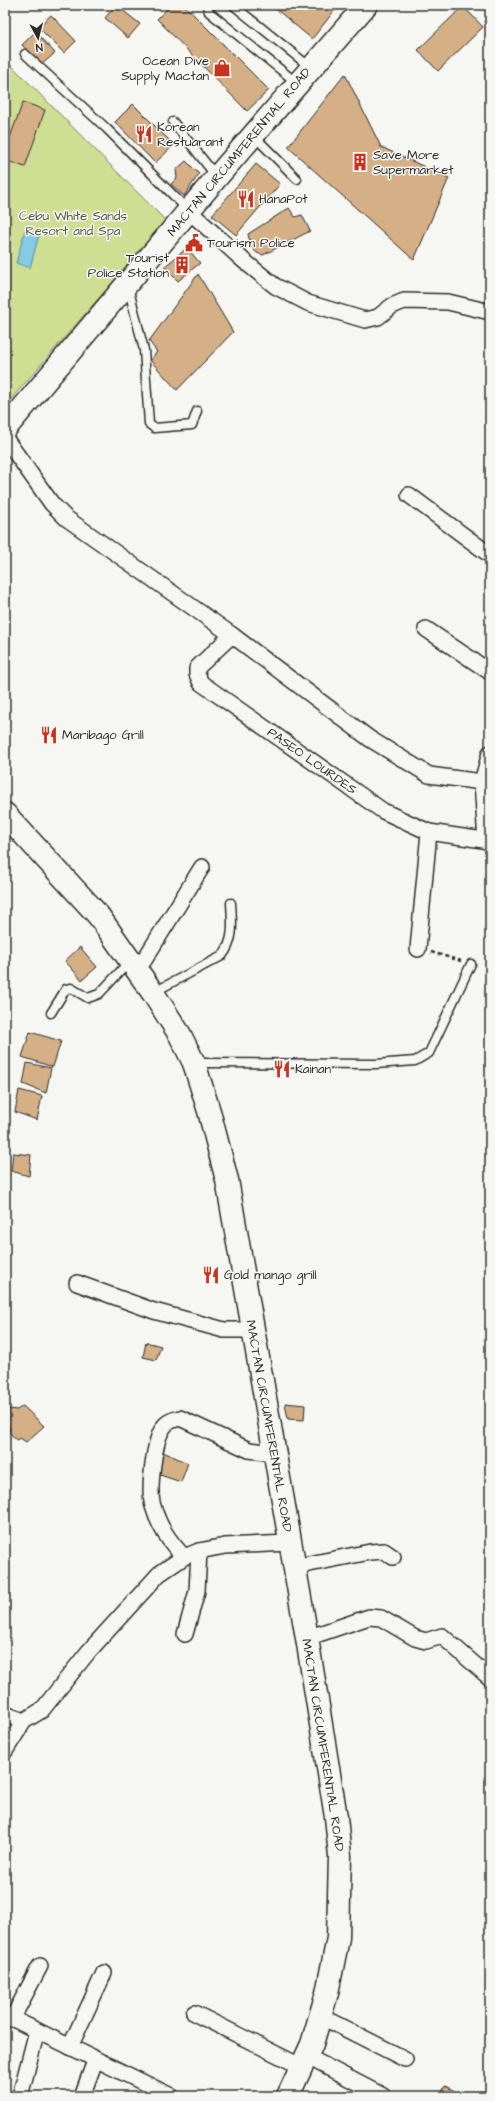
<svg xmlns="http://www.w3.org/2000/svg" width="495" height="2101" font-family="'Architects Daughter',sans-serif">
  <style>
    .green { fill: #cede92; stroke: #7c845e }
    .water { fill: #84cbe5; stroke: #608b9b }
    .building { fill: #d5b086; stroke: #2b2b2b }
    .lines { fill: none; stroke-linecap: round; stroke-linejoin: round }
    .service-casing { stroke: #2b2b2b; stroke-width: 11 }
    .minor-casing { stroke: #2b2b2b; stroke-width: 18 }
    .primary-casing { stroke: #2b2b2b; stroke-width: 25 }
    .path { stroke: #2b2b2b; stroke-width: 2.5; stroke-dasharray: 4 3; stroke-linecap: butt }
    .service { stroke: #f6f6f2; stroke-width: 8 }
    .minor { stroke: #f6f6f2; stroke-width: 15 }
    .primary { stroke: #f6f6f2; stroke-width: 22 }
    .labels { text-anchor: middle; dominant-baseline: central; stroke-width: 3; stroke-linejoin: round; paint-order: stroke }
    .poi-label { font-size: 13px; fill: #2b2b2b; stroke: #f6f6f2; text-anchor: start }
    .street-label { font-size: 13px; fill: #2b2b2b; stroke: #f6f6f2 }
    .park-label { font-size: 13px; fill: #545845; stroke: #f6f6f2 }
  </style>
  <rect width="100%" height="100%" fill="#f6f6f2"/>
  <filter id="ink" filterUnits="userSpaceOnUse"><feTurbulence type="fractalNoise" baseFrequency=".025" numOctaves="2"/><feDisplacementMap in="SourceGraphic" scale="8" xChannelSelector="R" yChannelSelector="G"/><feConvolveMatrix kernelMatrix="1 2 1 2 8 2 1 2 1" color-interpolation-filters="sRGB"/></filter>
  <g filter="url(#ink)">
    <!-- green -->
    <path class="green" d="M5,59L166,221L5,406Z"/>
    <!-- water -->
    <path class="water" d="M25,230L39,235L30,268L16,263Z"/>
    <!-- building -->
    <g class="building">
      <path d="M116,5L140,24L128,38L105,18Z"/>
      <path d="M171,5H184L269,90L247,111L157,19Z"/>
      <path d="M271,5H337L338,6L312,39Z"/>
      <path d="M463,6L483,27L438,71L418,50Z"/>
      <path d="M51,15L76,41L64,53L38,27Z"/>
      <path d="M35,32L55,53L41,65L22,45Z"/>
      <path d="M345,74L381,147L449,178L414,260L288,147Z"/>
      <path d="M23,102L45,110L25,167L5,160V151Z"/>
      <path d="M133,104L174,145L155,163L115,122Z"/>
      <path d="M186,161L199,174L184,196L171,184L177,178L176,170Z"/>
      <path d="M256,164L280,184L236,235L212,215Z"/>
      <path d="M289,208L295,217L302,215L310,231L263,255L257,253L251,247L248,234Z"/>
      <path d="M187,248L200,263L178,281L164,267Z"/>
      <path d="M198,274L233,332L177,390L150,360L157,352L149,341Z"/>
      <path d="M80,947L97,967L82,980L65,961Z"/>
      <path d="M30,1032L61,1041L53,1067L22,1057Z"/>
      <path d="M27,1063L51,1068L46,1093L23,1084Z"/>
      <path d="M19,1090L42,1096L37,1120L15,1112Z"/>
      <path d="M5,1142H9L5,1173Z"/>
      <path d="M13,1153L31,1155L29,1176L11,1171Z"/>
      <path d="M146,1342L161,1346L156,1360L143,1357Z"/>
      <path d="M285,1403L305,1405L304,1420L288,1419Z"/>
      <path d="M23,1406L44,1426L26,1442L20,1438L16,1440L9,1432L10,1428L6,1424L9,1409L17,1410Z"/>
      <path d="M163,1452L188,1463L181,1482L157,1474Z"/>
      <path d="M445,2086L465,2096H440Z"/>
    </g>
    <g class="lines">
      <!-- service casing -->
      <g class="service-casing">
        <g id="service">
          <path d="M207,5L209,12L297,83"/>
          <path d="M233,5L310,67"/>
          <path d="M25,54L106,128L188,210"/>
          <path d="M173,122L216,176"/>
          <path d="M254,136L297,179"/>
          <path d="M128,286L144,350L149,424L154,428L192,425L197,411"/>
          <path d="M154,992L222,956C235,940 232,922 231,903"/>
          <path d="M51,1013L66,989L71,988L88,998L99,994L130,961"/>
          <path d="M195,1063L376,1064L415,1061L429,1053L471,964"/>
        </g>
      </g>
      <!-- minor casing -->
      <g class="minor-casing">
        <g id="minor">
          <path d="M189,211L244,261L275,286L308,303L365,320L378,317L392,306L404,301L448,302L490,312"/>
          <path d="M5,438L52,504L66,518L232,635L370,739L429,775L482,782"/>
          <path d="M409,495L490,555"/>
          <path d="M426,629L490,672"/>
          <path d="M232,635L197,668V674L201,683L383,811L429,832L490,841"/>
          <path d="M486,841L482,782L490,753"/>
          <path d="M418,949L429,832"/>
          <path d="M138,970L202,867"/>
          <path d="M77,1283L154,1311L224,1330H252"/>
          <path d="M184,1557C169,1541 159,1527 153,1506C148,1491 154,1441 163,1428C167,1421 173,1420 180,1418L249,1450L273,1453"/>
          <path d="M294,1567L370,1552L384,1551L393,1557"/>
          <path d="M185,1634L197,1591L199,1551"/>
          <path d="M307,1638L369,1617L381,1618L415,1638L426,1641L442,1636L490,1678"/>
          <path d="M5,1714L24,1721"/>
          <path d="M5,1751L24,1721L42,1710L89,1651L159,1574L184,1557L199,1551L225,1546L289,1543"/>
          <path d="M194,2013L302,2067"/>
          <path d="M5,2015L171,2096"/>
          <path d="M320,2016L405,2059"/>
          <path d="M12,2019L40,1966"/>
          <path d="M70,2047L104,1973"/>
          <path d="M306,2056L383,2096"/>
          <path d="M20,2096L37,2031"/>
          <path d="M82,2096L95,2061"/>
        </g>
      </g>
      <!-- primary casing -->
      <g class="primary-casing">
        <g id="primary">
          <path d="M5,429L217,177L366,5"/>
          <path d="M5,814L98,915L153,993L180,1035L194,1063L209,1111L227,1180L307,1638L336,1817L340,1856L338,1938L327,1993L312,2044L288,2096"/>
        </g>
      </g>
      <!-- path -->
      <path class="path" d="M431,952L461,961"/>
      <!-- service -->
      <use href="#service" class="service"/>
      <!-- minor -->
      <use href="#minor" class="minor"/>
      <!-- primary -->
      <use href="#primary" class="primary"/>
    </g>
  </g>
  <!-- icons -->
  <defs>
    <g id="shop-bare" transform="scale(1.38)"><path d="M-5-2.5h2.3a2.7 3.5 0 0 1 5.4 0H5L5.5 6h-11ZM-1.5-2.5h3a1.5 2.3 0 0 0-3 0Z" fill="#c8321e" stroke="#f6f6f2" stroke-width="2.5" paint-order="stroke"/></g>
    <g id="restaurant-bare" transform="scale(1.38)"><path d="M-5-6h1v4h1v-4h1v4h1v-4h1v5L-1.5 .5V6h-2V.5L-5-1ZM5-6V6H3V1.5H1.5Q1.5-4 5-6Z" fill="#c8321e" stroke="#f6f6f2" stroke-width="2.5" paint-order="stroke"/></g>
    <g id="building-bare" transform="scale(1.38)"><path d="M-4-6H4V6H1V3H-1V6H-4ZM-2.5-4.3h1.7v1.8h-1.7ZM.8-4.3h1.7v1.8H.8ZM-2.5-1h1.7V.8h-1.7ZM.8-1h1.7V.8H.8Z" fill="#c8321e" stroke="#f6f6f2" stroke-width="2.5" paint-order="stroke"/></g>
    <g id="civic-bare" transform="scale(1.38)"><path d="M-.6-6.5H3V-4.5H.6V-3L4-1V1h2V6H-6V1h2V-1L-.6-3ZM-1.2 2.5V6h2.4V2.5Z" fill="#c8321e" stroke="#f6f6f2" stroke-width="2.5" paint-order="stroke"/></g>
  </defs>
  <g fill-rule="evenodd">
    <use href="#shop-bare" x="222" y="68"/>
    <use href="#restaurant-bare" x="144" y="134"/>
    <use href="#building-bare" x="360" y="162"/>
    <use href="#restaurant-bare" x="246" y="199"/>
    <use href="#civic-bare" x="194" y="243"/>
    <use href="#building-bare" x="182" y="265"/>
    <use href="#restaurant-bare" x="49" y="735"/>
    <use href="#restaurant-bare" x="282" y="1069"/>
    <use href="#restaurant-bare" x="211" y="1275"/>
  </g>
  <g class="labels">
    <!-- poi labels -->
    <g class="poi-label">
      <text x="209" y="61" text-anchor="end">Ocean Dive<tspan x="209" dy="15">Supply Mactan</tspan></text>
      <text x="157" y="127">Korean<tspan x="157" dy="15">Restuarant</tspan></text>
      <text x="373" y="155">Save More<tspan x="373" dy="15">Supermarket</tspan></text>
      <text x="259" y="199">HanaPot</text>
      <text x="207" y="243">Tourism Police</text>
      <text x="169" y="258" text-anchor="end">Tourist<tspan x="169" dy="15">Police Station</tspan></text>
      <text x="62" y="735">Maribago Grill</text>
      <text x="295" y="1069">Kainan</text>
      <text x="224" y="1275">Gold mango grill</text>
    </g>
    <!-- street labels -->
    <g class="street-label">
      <text transform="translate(239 152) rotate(-50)">MACTAN CIRCUMFERENTIAL ROAD</text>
      <text transform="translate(312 761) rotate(35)">PASEO LOURDES</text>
      <text transform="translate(269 1426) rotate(80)">MACTAN CIRCUMFERENTIAL ROAD</text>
      <text transform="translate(323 1745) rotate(81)">MACTAN CIRCUMFERENTIAL ROAD</text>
    </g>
    <!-- park labels -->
    <g class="park-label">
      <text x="73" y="216">Cebu White Sands<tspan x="73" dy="15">Resort and Spa</tspan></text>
    </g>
  </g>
  <!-- margin -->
  <rect width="495" height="2101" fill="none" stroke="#f6f6f2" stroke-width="20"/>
  <rect x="10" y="10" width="475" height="2081" fill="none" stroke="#2b2b2b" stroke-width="1.5" filter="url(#ink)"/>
  <!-- north arrow -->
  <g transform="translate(38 38) rotate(173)" stroke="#f6f6f2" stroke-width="3" paint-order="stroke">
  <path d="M0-3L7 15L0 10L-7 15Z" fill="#2b2b2b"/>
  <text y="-6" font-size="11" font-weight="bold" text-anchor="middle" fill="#2b2b2b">N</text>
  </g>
</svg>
